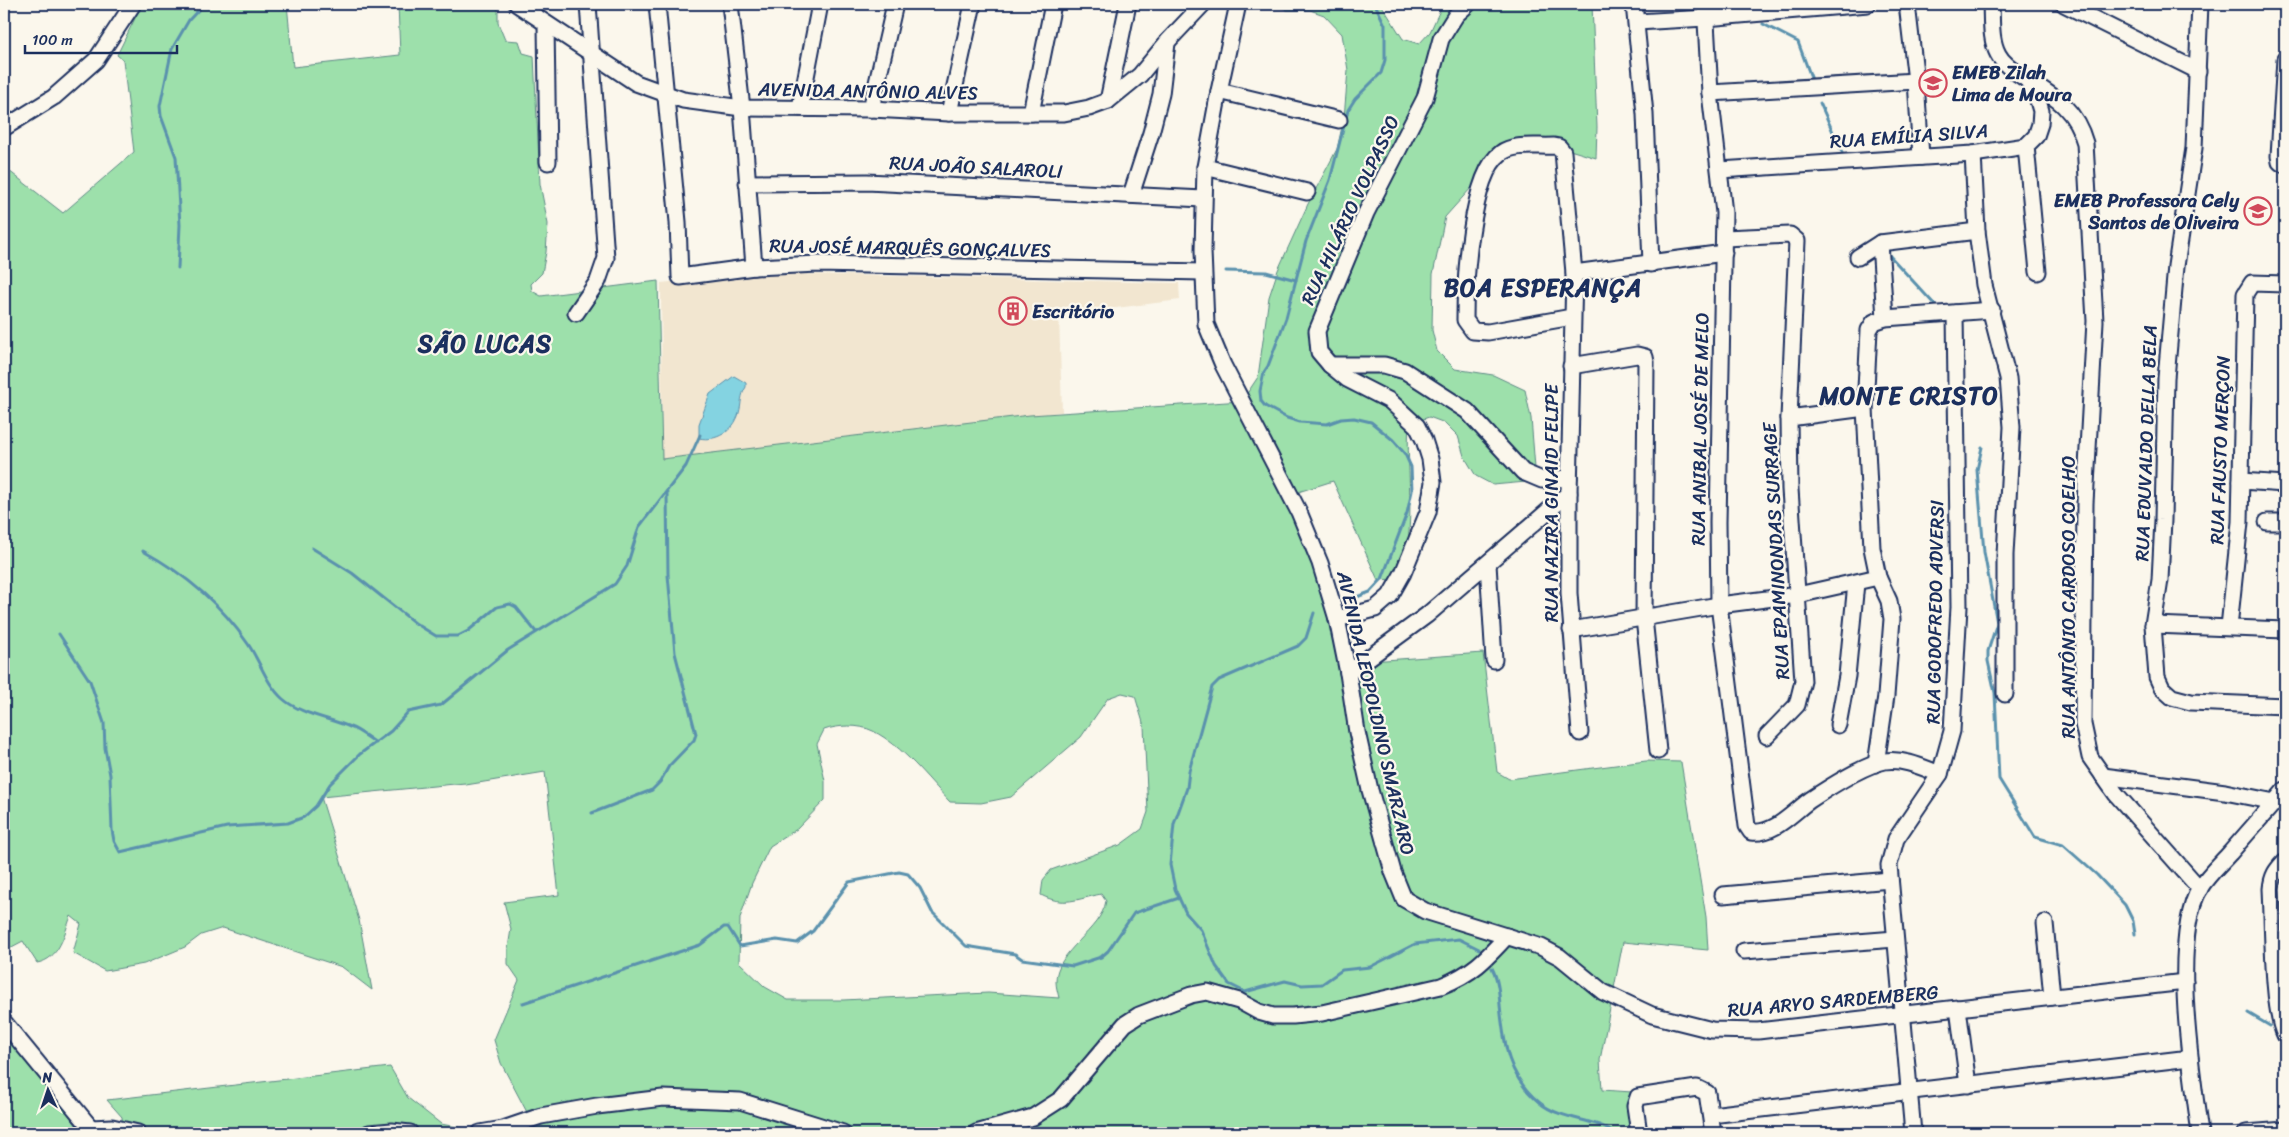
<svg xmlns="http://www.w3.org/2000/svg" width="2289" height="1137" font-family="Sriracha,sans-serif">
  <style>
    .built { fill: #f2e6d0 }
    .green { fill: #9de0ab; stroke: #5c8884; fill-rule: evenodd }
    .water { fill: #84d3e1; stroke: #5a91ad }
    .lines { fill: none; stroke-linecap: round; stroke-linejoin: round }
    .stream { stroke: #5a91ad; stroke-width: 3 }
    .minor-casing { stroke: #1b2f5e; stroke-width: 19 }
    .minor { stroke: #fbf7ec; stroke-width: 15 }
    .labels { text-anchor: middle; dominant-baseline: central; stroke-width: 4.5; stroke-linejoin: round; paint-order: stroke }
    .poi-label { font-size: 19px; font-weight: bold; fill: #1b2f5e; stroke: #fbf7ec; text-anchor: start }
    .street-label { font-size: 19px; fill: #1b2f5e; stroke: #fbf7ec }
    .district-label { font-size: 24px; font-weight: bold; letter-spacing: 1px; fill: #1b2f5e; stroke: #fbf7ec }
  </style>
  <rect width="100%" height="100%" fill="#fbf7ec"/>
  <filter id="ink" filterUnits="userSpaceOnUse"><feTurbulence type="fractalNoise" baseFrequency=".02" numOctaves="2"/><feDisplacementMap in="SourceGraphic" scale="10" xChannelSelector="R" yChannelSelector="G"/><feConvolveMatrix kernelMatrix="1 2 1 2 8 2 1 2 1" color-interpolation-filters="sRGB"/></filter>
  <g filter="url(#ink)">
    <!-- built -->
    <path class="built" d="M755,273L1179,283L1180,300L1059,315L1062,412L662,459L661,283Z"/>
    <!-- green -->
    <g class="green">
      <path d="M142,4H287L293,67L400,55L398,4H498V23L505,40L519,41L523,53L534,56L540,184L548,224L546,252L542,273L531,284L532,291L541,296L658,281L662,459L1030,415L1242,401L1258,377L1269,297L1278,270L1308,204L1337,149L1344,118L1348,70L1342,34L1324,15L1310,10H1287L1275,4H1381L1403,39L1419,44L1430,32L1441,8L1446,4H1592L1597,127L1596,158L1547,143L1503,145L1480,178L1445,217L1433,274L1432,330L1437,351L1455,369L1493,375L1525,390L1531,418L1535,468L1526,482L1493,485L1476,476L1464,456L1458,436L1445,423L1429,417L1409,424C1405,464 1420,548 1395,579L1378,580L1333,481L1295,493L1343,663L1483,653L1497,772L1509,779L1646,761L1681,762L1706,917L1708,950L1623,942L1600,1060L1602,1090L1632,1092L1637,1133H123L122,1117L107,1100L390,1067L408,1098L441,1124L473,1130L529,1116L501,1063L494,1040L519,980L508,964V948L511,929L504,902L559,895L545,772L466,785L465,783L321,797L359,920L372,990L342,967L223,928L201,935L185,947L144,964L105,971L73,953L81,924L71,916C64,934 60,959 37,963L23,941L4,951V167L63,213L134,152L123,60L117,55ZM1122,693L1135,696L1144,726L1148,812L1142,829L1120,845L1051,870L1043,880L1041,895C1064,907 1077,899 1101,894L1106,901C1101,931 1055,951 1056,982C1056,987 1058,993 1059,998L988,993L843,1000H788L765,987L739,962L740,918L752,883L770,846L797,829L825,800V781L817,744L824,730C838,725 859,724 873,731C903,746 927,778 950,802L981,803L1011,797L1081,737L1108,698Z"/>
      <path d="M4,1035L43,1080L82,1133H4Z"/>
    </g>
    <!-- water -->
    <path class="water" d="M734,376L746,383V387C740,396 742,403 739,413C734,431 716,442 699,438V424L710,394Z"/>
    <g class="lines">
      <!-- stream -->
      <g class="stream">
        <path d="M1763,24L1798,42L1812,80"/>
        <path d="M1820,103L1842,152"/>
        <path d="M1889,255L1935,305"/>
        <path d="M178,268L180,225L176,157L161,116L160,106L172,49L189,20L204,4"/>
        <path d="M1226,271L1266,272L1296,280"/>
        <path d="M1982,447L1977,470L1984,552L1997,623L1988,651V661L1995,693L1999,779L2035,837L2063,845L2097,875L2125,905L2133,921L2135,934"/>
        <path d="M312,548L352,573L415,623L436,636H458L468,631L497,607L510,604L516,607L536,632"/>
        <path d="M143,551C185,574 221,604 248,644C260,661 266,684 283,699C300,714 329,718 350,727C359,730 367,737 376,743"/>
        <path d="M1346,601L1370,592L1382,579L1407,513L1412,491L1411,467L1405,454L1393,440L1371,422L1354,418L1341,419L1327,424L1300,422L1287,418L1265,406L1261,401L1260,391L1264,372L1268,366L1286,318L1306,241L1330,180L1348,110L1355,99L1381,73L1385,60V25L1375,4"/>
        <path d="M1314,613L1306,638L1298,646L1219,680L1212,687L1189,771L1187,788L1174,824L1170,865L1175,889L1186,913L1201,930L1216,966L1229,984L1245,992L1285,981L1302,985L1322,984L1342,970L1370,967L1415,944L1459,939L1479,949"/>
        <path d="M59,634L90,681L104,723L105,748L110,775L112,830L114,841L120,852L227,827L288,823L304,817L316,806L330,784L360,754L391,731L408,712L441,705L508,650L615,584L627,566L639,527L686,466L700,435"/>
        <path d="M592,813L652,790L660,782L669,766L694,740L696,734L675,653L668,575L667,493"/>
        <path d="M1492,968C1498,979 1499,992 1500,1005C1504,1044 1507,1076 1540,1103C1562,1121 1596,1118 1613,1133"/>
        <path d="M523,1003L700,945L724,927H728L740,946L777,940L797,943L813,931L849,882L899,872L908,874L920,888L932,912L966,946L1015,954L1022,959L1073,966L1101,957L1108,951L1134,913L1179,898"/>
        <path d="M2248,1013L2270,1026"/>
      </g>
      <!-- minor casing -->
      <g class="minor-casing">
        <g id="minor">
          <path d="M517,4L636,83L683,100L742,108L871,109L949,113H1064L1089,108L1108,101L1140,75L1168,41L1203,4"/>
          <path d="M657,4L678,222L680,277L754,267L818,264L1203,272"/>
          <path d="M730,4L742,108L754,267"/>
          <path d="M1238,4L1219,91L1205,167L1203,251L1206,324L1223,365L1299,512L1320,563L1337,619L1348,673L1357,732L1370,790L1393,872L1404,899L1425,911L1541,947L1560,957L1603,992L1652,1015L1712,1030L1758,1031L2185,982"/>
          <path d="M1634,4L1645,114L1651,264"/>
          <path d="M1705,4L1710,93L1724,213L1718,522L1719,605L1747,826L1751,832C1774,835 1792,813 1810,800C1828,788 1863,765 1885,761C1903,758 1924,768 1940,774"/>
          <path d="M1907,4L1916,81L1921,157"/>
          <path d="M1991,4C1992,20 1990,39 1998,54C2003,64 2014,71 2023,77C2053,96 2075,107 2085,143L2095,321L2085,503L2083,724L2090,757L2116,794L2200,889"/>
          <path d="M2064,4L2198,71"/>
          <path d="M2200,4L2194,148L2176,266L2166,378L2163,520L2160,580L2153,625L2157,677L2162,688L2172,697L2191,702L2285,706"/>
          <path d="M1637,22L1706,18L1868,4"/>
          <path d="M546,25L548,162"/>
          <path d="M2285,59L2279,156L2280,162L2285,165"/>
          <path d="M1219,91L1339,120"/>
          <path d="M1710,93L1916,81"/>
          <path d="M1108,101L1128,4"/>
          <path d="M800,108L820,4"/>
          <path d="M871,109L895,4"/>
          <path d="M949,113L973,4"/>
          <path d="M1031,113L1053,4"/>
          <path d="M4,128L54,97L96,60L133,4"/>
          <path d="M2026,146L2038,272"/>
          <path d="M1973,154L1977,231L1984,285L2008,378L2012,427L2005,555V694"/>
          <path d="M1205,167L1307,192"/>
          <path d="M1720,170L1973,154L2026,146L2036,136L2040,124L2041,111L2036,94L2028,81"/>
          <path d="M747,183L867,182L1203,199"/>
          <path d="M1131,195L1151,133L1161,94L1167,43"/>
          <path d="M1724,238L1790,235L1797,241L1789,418L1790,489L1803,681L1797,705L1767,736"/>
          <path d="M1880,243L1885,318"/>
          <path d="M1858,257L1880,243L1977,231"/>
          <path d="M1574,273L1724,253"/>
          <path d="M576,313L598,281L606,258L588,4"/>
          <path d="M1572,317L1488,332L1473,331L1465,320C1465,284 1470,175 1501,153C1514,143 1537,147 1554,146L1559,147L1563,152L1574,273L1569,493V593L1580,733"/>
          <path d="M1330,365H1384L1405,371L1467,411L1523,472L1542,480L1569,478"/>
          <path d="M1571,366L1637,355L1645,357L1646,362L1644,618L1658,751"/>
          <path d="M1789,418L1865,408"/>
          <path d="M2241,481L2285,484"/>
          <path d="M2267,522H2285"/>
          <path d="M1488,564L1494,660"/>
          <path d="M1337,619L1375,609L1390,596L1403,573L1428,512L1433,482L1430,459L1424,440L1417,426L1390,401L1347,379L1330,365L1319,352L1317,331L1366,213L1425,98L1441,39L1456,15L1468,4"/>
          <path d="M2153,625L2285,630"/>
          <path d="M2229,627L2240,522L2245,294L2252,283L2285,284"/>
          <path d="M1571,630L1719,605L1798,595L1878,577"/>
          <path d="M1348,673L1427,615L1569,493"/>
          <path d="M1838,725L1847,676L1856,583"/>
          <path d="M1876,764L1886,696L1892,619L1889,601L1878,577L1872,548L1865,408L1869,330L1874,322L1885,318L1992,310"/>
          <path d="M2103,776L2225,792L2275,802"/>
          <path d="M2285,861C2276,870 2272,876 2271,889C2273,922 2272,1010 2285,1035"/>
          <path d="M1723,895L1890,880"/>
          <path d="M2045,923L2052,997"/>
          <path d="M1744,951L1895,939"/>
          <path d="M1958,1008L1968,1085"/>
          <path d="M4,1022L95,1133"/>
          <path d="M1711,1115L2190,1058"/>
          <path d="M91,1128L112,1127L138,1133"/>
          <path d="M369,1133L392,1131L410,1133"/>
          <path d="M480,1133L503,1129L541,1116L597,1106L663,1098L740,1101L843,1133"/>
          <path d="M976,1133L1033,1117L1061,1099L1125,1024L1139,1015L1191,995L1207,992L1239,1001L1259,1012L1273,1016H1293L1322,1013L1441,986C1472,974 1485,960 1507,936"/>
          <path d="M1639,1133L1635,1106L1638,1097L1697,1088L1707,1093L1713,1133"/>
          <path d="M1913,1133L1889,865L1896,839L1940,774L1952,731L1959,607L1955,313"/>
          <path d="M2200,1133C2192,1075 2170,938 2200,888C2208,875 2220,864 2230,853C2248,832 2267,811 2285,790"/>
          <path d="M2246,1133L2285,1130"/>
        </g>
      </g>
      <!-- minor -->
      <use href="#minor" class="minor"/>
    </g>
  </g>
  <!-- icons -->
  <defs>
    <g id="school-ring" transform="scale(1.4375)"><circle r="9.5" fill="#fbf7ec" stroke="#d1495b" stroke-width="1.5"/><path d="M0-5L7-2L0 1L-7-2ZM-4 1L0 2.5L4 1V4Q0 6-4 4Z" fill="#d1495b"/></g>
    <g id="building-ring" transform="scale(1.4375)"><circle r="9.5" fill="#fbf7ec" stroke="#d1495b" stroke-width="1.5"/><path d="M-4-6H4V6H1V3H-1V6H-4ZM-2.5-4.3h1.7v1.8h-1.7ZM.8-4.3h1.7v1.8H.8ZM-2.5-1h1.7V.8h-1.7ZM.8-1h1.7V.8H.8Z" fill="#d1495b"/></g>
  </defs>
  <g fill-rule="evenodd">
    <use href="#school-ring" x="1933" y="83"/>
    <use href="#school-ring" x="2258" y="211"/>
    <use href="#building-ring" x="1013" y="311"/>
  </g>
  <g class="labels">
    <!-- poi labels -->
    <g class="poi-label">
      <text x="1952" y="72">EMEB Zilah<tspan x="1952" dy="22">Lima de Moura</tspan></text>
      <text x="2239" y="200" text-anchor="end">EMEB Professora Cely<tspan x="2239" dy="22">Santos de Oliveira</tspan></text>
      <text x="1032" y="311">Escritório</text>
    </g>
    <!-- street labels -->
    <g class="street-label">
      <text transform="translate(868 91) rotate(1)">AVENIDA ANTÔNIO ALVES</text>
      <text transform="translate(1909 136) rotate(-4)">RUA EMÍLIA SILVA</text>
      <text transform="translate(976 167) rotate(3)">RUA JOÃO SALAROLI</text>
      <text transform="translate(1350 210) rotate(-65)">RUA HILÁRIO VOLPASSO</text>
      <text transform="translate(910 248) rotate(1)">RUA JOSÉ MARQUÊS GONÇALVES</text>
      <text transform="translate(1700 429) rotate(-89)">RUA ANIBAL JOSÉ DE MELO</text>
      <text transform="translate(2146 443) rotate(-88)">RUA EDUVALDO DELLA BELA</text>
      <text transform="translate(2220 450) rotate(-88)">RUA FAUSTO MERÇON</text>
      <text transform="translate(1551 503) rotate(-90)">RUA NAZIRA GINAID FELIPE</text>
      <text transform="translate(1776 551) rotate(-93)">RUA EPAMINONDAS SURRAGE</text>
      <text transform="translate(2068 597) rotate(-90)">RUA ANTÔNIO CARDOSO COELHO</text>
      <text transform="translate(1935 612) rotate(-89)">RUA GODOFREDO ADVERSI</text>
      <text transform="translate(1376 713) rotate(77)">AVENIDA LEOPOLDINO SMARZARO</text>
      <text transform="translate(1833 1001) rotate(-5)">RUA ARYO SARDEMBERG</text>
    </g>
    <!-- district labels -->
    <g class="district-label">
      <text x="1543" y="288">BOA ESPERANÇA</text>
      <text x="485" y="344">SÃO LUCAS</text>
      <text x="1909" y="396">MONTE CRISTO</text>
    </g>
  </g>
  <!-- margin -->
  <rect width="2289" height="1137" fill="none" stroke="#fbf7ec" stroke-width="20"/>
  <rect x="10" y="10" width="2269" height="1117" fill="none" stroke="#1b2f5e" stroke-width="2" filter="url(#ink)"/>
  <!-- north arrow -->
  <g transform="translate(48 1090) rotate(357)" stroke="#fbf7ec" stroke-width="4" paint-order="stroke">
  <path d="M0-4L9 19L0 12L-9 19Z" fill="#1b2f5e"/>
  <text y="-8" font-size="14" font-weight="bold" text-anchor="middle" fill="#1b2f5e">N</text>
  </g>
  <!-- scale -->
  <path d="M25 45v8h152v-8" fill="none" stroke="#1b2f5e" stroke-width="2.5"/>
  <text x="32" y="45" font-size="15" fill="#1b2f5e" stroke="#fbf7ec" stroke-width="4" paint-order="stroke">100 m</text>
</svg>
